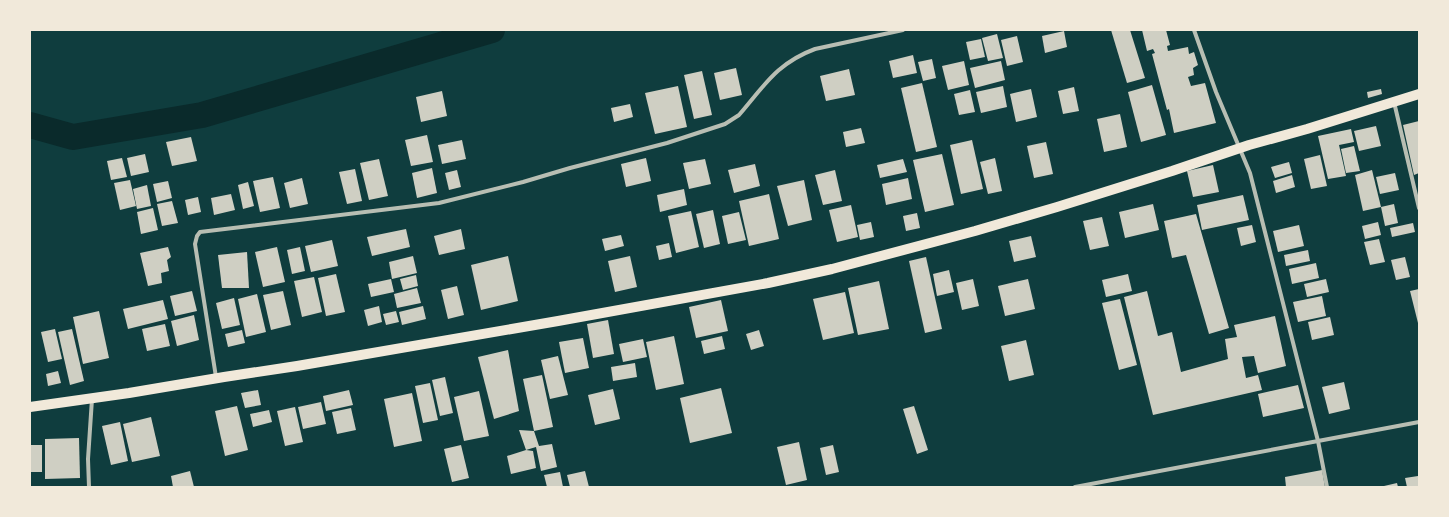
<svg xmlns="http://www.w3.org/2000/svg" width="1449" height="517" font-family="'Work Sans',sans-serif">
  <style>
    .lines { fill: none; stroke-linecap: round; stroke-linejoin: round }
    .river { stroke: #0a2a2b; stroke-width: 26 }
    .building { fill: #cfcfc3 }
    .minor { stroke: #b8beb3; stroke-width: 4 }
    .trunk { stroke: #f1e9da; stroke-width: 10 }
  </style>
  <rect width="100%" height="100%" fill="#0f3d3e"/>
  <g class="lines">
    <!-- river -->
    <path class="river" d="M30,125L73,137L202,115L492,30"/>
  </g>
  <!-- building -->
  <g class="building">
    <path d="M1111,30H1130L1145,78L1127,83Z"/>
    <path d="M1142,30H1166L1170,45L1167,46L1168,51L1188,47L1189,54L1194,52L1198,65L1193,68L1194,75L1188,77L1191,86L1205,83L1216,123L1174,133L1169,109L1167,110L1152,54L1155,53L1153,49L1147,51Z"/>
    <path d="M1064,31L1067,47L1045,53L1042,36Z"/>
    <path d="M997,34L1003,58L988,61L982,38Z"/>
    <path d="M1017,36L1023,62L1007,66L1001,40Z"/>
    <path d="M981,39L985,57L970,60L966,42Z"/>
    <path d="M913,55L917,73L893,78L889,61Z"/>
    <path d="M932,59L936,78L923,81L918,62Z"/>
    <path d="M964,61L969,85L948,90L942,66Z"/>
    <path d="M1001,61L1005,80L975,88L970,68Z"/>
    <path d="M736,68L742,95L720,100L714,73Z"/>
    <path d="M849,69L855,95L826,101L820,76Z"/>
    <path d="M702,71L712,115L694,119L684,75Z"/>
    <path d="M922,83L937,147L916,152L901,88Z"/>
    <path d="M1152,85L1166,135L1141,142L1128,92Z"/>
    <path d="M678,86L687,127L655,134L645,93Z"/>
    <path d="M1003,86L1007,107L981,113L976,92Z"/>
    <path d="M1074,87L1079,111L1063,114L1058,91Z"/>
    <path d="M1031,89L1037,117L1016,122L1010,94Z"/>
    <path d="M1381,89L1382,94L1368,98L1367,92Z"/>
    <path d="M970,90L975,112L959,115L954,94Z"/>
    <path d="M442,91L447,116L421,122L416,97Z"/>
    <path d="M630,104L633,117L614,122L611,108Z"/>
    <path d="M1120,114L1127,147L1104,152L1097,119Z"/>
    <path d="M1419,121V173L1414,175L1403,125Z"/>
    <path d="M1376,126L1381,146L1359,151L1354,131Z"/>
    <path d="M861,128L865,143L846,147L843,132Z"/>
    <path d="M1351,129L1354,142L1339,145L1346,176L1328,179L1318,136Z"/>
    <path d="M427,135L433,162L411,166L405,140Z"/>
    <path d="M191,137L197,161L172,166L166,142Z"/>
    <path d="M462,140L466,159L442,164L438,145Z"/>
    <path d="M972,140L983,189L961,194L950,145Z"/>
    <path d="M1046,142L1053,174L1034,178L1027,146Z"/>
    <path d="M1354,146L1360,171L1346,173L1341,149Z"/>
    <path d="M145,154L149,172L131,176L127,158Z"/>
    <path d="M942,154L954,205L925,212L913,160Z"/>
    <path d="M1320,155L1327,186L1311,189L1304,159Z"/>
    <path d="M122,158L127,177L111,180L107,161Z"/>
    <path d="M646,158L651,181L626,187L621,164Z"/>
    <path d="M995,158L1002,191L988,194L980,162Z"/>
    <path d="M379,159L388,196L369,200L360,163Z"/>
    <path d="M705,159L711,184L689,189L683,163Z"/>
    <path d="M903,159L907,172L880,178L877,165Z"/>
    <path d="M1289,162L1292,173L1275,178L1271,167Z"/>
    <path d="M755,164L760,186L734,193L728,170Z"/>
    <path d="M1213,165L1219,192L1193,197L1187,171Z"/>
    <path d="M432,168L437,193L417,198L412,173Z"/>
    <path d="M355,169L362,201L347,204L339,172Z"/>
    <path d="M457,170L461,187L449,190L445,173Z"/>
    <path d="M835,170L842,201L823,205L815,175Z"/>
    <path d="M1372,170L1381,207L1363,211L1355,175Z"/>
    <path d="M1395,173L1399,190L1380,194L1376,177Z"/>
    <path d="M1292,175L1295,187L1276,193L1273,181Z"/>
    <path d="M273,177L280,208L260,212L253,181Z"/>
    <path d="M302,178L308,204L290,208L284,183Z"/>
    <path d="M908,178L912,199L886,205L882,184Z"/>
    <path d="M130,180L136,206L120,210L114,183Z"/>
    <path d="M804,180L812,220L788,226L777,186Z"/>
    <path d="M168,181L172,198L157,202L153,184Z"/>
    <path d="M248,182L254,206L243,209L238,185Z"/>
    <path d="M147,185L151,206L137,209L133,189Z"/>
    <path d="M684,189L687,205L660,212L657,195Z"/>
    <path d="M231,194L235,210L214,215L211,198Z"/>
    <path d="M769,194L779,239L749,246L739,201Z"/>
    <path d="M1243,195L1249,220L1202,230L1197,205Z"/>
    <path d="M198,197L201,212L188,215L185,200Z"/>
    <path d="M172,201L178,223L162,226L157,204Z"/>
    <path d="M1153,204L1159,230L1125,238L1119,212Z"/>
    <path d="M1394,204L1398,223L1385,226L1381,207Z"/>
    <path d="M851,205L858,237L837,242L829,210Z"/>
    <path d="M153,208L158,230L141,234L137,212Z"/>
    <path d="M713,210L720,244L704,248L696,214Z"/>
    <path d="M691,211L699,247L676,253L668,216Z"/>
    <path d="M739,212L746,240L728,244L722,216Z"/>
    <path d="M917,213L920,228L906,231L903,216Z"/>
    <path d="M1196,214L1229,328L1209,334L1186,255L1172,258L1164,221Z"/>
    <path d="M1102,217L1109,246L1090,250L1083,221Z"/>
    <path d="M871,222L874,237L860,240L857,225Z"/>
    <path d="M1378,222L1381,235L1365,239L1362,226Z"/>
    <path d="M1413,223L1415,232L1392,237L1390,228Z"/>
    <path d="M1252,225L1256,242L1241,246L1237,228Z"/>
    <path d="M1299,225L1304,246L1278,252L1273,231Z"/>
    <path d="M406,229L410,247L372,256L367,237Z"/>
    <path d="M461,229L465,249L439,255L434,236Z"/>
    <path d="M621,235L624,246L605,251L602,239Z"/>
    <path d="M1031,236L1036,257L1014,262L1009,241Z"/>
    <path d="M1379,239L1385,262L1370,265L1364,242Z"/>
    <path d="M332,240L338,266L311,272L305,246Z"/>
    <path d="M669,243L672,257L659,260L656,246Z"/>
    <path d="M168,247L171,257L167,260L169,271L161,273L162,283L148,286L140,253Z"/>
    <path d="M277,247L285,282L263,287L255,252Z"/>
    <path d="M300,247L305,271L292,274L287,250Z"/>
    <path d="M1308,250L1310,261L1286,266L1284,255Z"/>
    <path d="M247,252L249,288H222L218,255Z"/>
    <path d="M413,256L417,273L392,279L389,262Z"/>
    <path d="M508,256L518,301L481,310L471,265Z"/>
    <path d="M630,256L637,287L615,292L608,261Z"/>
    <path d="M926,257L942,329L925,333L909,261Z"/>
    <path d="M1405,257L1410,277L1396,280L1391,260Z"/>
    <path d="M1316,263L1319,278L1292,284L1289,269Z"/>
    <path d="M949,270L954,292L937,296L933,274Z"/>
    <path d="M336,274L345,312L326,316L318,278Z"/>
    <path d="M1128,274L1132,291L1106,297L1102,280Z"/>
    <path d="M416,275L418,286L403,290L400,279Z"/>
    <path d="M314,277L322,312L302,317L294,281Z"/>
    <path d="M391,279L394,292L371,297L368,284Z"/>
    <path d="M973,279L979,306L962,310L956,283Z"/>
    <path d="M1028,279L1035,309L1005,316L998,286Z"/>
    <path d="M1326,279L1329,292L1307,297L1304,284Z"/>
    <path d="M879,281L889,329L858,335L848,288Z"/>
    <path d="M457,286L464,315L448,319L441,290Z"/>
    <path d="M417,288L421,303L397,308L394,294Z"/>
    <path d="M1419,289V323H1418L1410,291Z"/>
    <path d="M192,291L197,311L175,316L170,296Z"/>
    <path d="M283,291L291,325L271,330L263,295Z"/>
    <path d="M1147,291L1158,336L1172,332L1181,372L1228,359L1225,339L1237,337L1234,325L1275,316L1286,366L1258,373L1254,356L1242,357L1246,378L1258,375L1262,390L1153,415L1124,297Z"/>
    <path d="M845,292L854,333L823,340L813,299Z"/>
    <path d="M257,294L266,332L246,337L238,299Z"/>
    <path d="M1322,296L1326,316L1298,322L1293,302Z"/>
    <path d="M234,298L240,325L222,329L216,303Z"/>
    <path d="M1120,299L1137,365L1119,370L1102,303Z"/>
    <path d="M163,300L168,319L128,329L123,309Z"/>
    <path d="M721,300L728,331L696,338L689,307Z"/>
    <path d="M379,306L382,322L368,326L364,310Z"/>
    <path d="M423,306L426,319L402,325L399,312Z"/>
    <path d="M99,311L109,358L83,364L73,317Z"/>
    <path d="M396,311L399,322L386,325L383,314Z"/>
    <path d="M194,315L199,340L177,346L171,321Z"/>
    <path d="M1330,317L1334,335L1312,340L1308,322Z"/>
    <path d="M608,320L614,354L593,358L587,324Z"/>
    <path d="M165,324L170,346L147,351L142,329Z"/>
    <path d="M55,329L62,359L48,362L41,332Z"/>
    <path d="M72,329L84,381L70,385L58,332Z"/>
    <path d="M242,330L245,343L228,347L225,334Z"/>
    <path d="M759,330L764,346L751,350L746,334Z"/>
    <path d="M674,336L684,384L656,390L646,342Z"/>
    <path d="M722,336L725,349L704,354L701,341Z"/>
    <path d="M583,338L589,368L565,373L559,342Z"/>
    <path d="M643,339L647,357L623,362L619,344Z"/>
    <path d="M1026,340L1034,375L1009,381L1001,346Z"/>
    <path d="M508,350L519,411L494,419L478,357Z"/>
    <path d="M558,356L568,395L550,399L541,360Z"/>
    <path d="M635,363L637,377L613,381L611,367Z"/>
    <path d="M58,371L61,383L48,386L46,374Z"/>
    <path d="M542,375L553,427L534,431L539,446L552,444L557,467L541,471L536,447L526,450L519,430L534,431L523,379Z"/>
    <path d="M445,377L453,413L440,416L432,380Z"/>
    <path d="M1344,382L1350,409L1329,414L1322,387Z"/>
    <path d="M430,383L438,420L423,423L415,386Z"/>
    <path d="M1298,385L1304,408L1263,417L1258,394Z"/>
    <path d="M721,388L732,433L690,443L680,398Z"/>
    <path d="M613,389L620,419L595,425L588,395Z"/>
    <path d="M258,390L261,405L245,408L241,393Z"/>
    <path d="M349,390L353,405L326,411L323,396Z"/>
    <path d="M479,391L489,436L464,441L454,397Z"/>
    <path d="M412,393L422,441L394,447L384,399Z"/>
    <path d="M321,402L326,424L303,429L298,407Z"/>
    <path d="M237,406L248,450L225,456L215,411Z"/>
    <path d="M914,406L928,450L917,454L903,409Z"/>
    <path d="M295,407L303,442L285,446L277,411Z"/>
    <path d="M351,408L356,430L337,434L332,412Z"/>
    <path d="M269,410L272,422L253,427L250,414Z"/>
    <path d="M151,417L160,456L132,462L123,424Z"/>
    <path d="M120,422L128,461L111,465L102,426Z"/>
    <path d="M79,438L80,478L45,479V439Z"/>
    <path d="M799,442L807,480L786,485L777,447Z"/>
    <rect x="30" y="445" width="12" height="27"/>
    <path d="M461,445L469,478L452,482L444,449Z"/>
    <path d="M833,445L839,472L826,475L820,448Z"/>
    <path d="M526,450L533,451L536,468L511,474L507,456Z"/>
    <path d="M1322,470L1325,487H1286L1285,477Z"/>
    <path d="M190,471L194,487H173L171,476Z"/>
    <path d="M585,471L589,487H570L567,475Z"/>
    <path d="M560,472L563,487H547L544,475Z"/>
    <path d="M1418,476L1419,487H1407L1405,478Z"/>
    <path d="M1397,483L1398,487H1384V486Z"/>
  </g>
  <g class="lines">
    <!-- minor -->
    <g class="minor">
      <path d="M1394,102L1419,208"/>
      <path d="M216,377L195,244L197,236L200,232L439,203L523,182L570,168L667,143L725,124L739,115C764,86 777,63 815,49L903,30"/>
      <path d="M89,487L88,459L92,399"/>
      <path d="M1075,487L1318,441L1250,173L1216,92L1194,30"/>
      <path d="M1327,487L1318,441L1419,422"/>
    </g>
    <!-- trunk -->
    <path class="trunk" d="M30,407L129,393L224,377L297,366L558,321L768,283L832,269L975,231L1057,207L1172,171L1249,145L1307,129L1419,94"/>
  </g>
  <!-- border -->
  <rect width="1449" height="517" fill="none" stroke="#f1e9da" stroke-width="62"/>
</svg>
